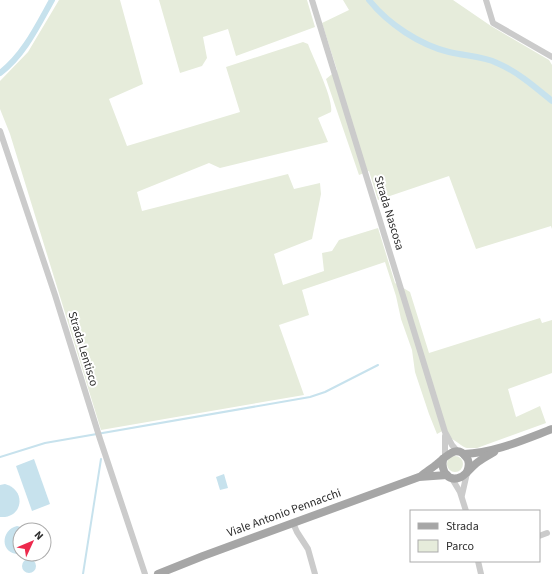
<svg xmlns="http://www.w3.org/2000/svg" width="552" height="574" font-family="'Source Sans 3',sans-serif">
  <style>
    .green { fill: #e6ecdb }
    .water { fill: #c7e2ed }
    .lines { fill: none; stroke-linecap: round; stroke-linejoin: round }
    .stream { stroke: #c7e2ed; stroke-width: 2 }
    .canal { stroke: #c7e2ed; stroke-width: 6 }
    .minor { stroke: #cbcbcb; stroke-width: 6 }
    .major { stroke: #a6a6a6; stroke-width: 8 }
    .labels { text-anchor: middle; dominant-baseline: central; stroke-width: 4; stroke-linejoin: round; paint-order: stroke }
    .street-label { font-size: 12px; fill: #2e2e2e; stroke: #fff }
  </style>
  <rect width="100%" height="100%" fill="#fff"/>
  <!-- green -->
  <g class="green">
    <path d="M59,0H120L143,84L109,99L127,146L240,112L226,67L300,43L303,42L308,44C313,58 334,99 331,112L318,118L328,142L220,168L209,163L137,192L142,211L288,174L294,189L320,183L321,194L312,239L274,254L283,285L324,271L322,253L332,251L339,240L378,228L395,283L410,292L429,353L540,318L542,323L552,320V373L508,389L516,417L540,406L546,423L477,448C474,448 470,448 467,448C462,447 457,441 450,438L446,429L437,434L429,414L415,372L412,350L401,319L396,296L385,262L302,290L309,315L279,325L304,395L101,430L10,134L0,109V81L28,52Z"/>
    <path d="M159,0H307L315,27L236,56L228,29L203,37L207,58L202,66L180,73Z"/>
    <path d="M343,0H453L491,26L549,60L552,65V229L551,226L476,249L449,176L378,200L369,171L359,175L326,79L337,70L322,23L349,10Z"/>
    <circle cx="455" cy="464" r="8"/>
  </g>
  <!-- water -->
  <g class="water">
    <path d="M34,459L50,504L32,511L16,466Z"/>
    <path d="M224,474L228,488L220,490L216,477Z"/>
    <path d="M5,484C27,490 23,519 0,517V485Z"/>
    <path d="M17,526L21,527L26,530H20V554C0,555 0,530 17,526Z"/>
    <circle cx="29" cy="566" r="7"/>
  </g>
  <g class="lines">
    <!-- stream -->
    <g class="stream">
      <path d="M0,457L45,443L310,397L325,392L378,365"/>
      <path d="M83,574L101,459"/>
    </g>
    <!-- canal -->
    <g class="canal">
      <path d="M369,0C388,24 420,45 449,52C465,56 483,56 497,63C518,72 535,87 552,101"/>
      <path d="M0,73C24,55 38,25 52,0"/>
    </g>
    <!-- minor -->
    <g class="minor">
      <path d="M312,0L445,432L452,445L458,452"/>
      <path d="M486,0L493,23L552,57"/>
      <path d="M0,131L55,295L100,439L145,574"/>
      <path d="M445,457V436"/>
      <path d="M451,477L460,492L466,511"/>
      <path d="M462,495L467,473"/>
      <path d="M293,523L297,532L308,549L315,574"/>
      <path d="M539,536L547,533"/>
      <path d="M478,561L481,574"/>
    </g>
    <!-- major -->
    <g class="major">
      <path d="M464,454C494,453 523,440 552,429"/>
      <path d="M443,459C441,471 448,483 461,477C467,474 472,466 478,462C483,458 489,455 494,452"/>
      <path d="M421,476C426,472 432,468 437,464C445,458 457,443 466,457C470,461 469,467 467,472"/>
      <path d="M158,574L203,556L419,477L447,475"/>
    </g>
  </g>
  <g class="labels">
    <!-- street labels -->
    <g class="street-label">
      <text transform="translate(389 213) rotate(73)">Strada Nascosa</text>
      <text transform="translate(83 349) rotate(73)">Strada Lentisco</text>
      <text transform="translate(284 513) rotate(-20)">Viale Antonio Pennacchi</text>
    </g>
  </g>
  <!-- legend -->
  <rect x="410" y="510" width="130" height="52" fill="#ffffff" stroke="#ababab"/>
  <rect x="418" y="523" width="20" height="6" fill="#a6a6a6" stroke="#ababab"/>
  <text x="446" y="530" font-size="12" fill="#2e2e2e">Strada</text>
  <rect x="418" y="540" width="20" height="12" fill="#e6ecdb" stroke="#ababab"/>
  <text x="446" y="550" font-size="12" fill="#2e2e2e">Parco</text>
  <!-- north arrow -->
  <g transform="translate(32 542) rotate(46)"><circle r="19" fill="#ffffff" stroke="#ababab"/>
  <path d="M0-3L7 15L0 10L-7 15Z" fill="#ed294c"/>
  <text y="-6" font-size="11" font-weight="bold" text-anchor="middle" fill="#2e2e2e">N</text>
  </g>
</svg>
